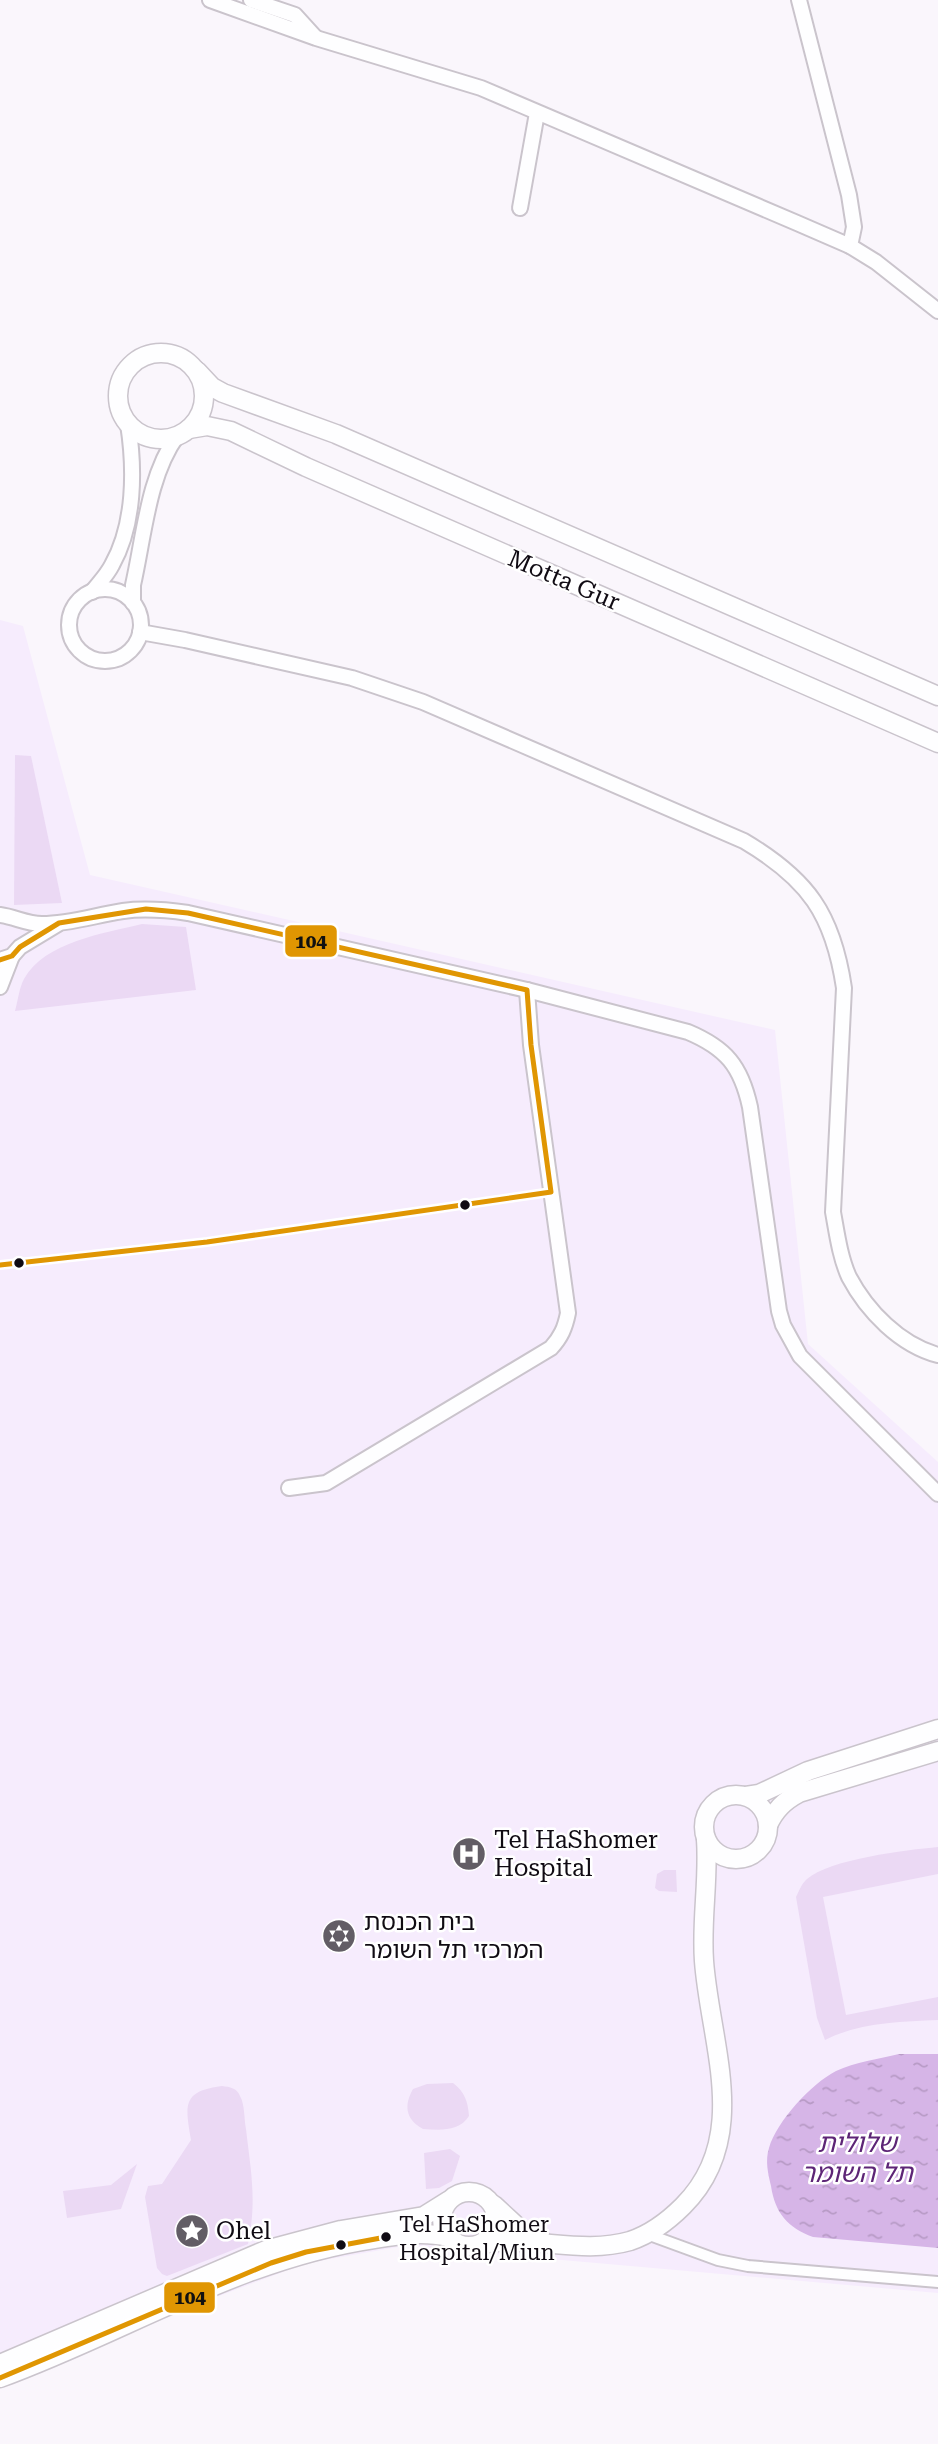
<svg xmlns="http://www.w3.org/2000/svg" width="938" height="2444" font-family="'Roboto Serif','Noto Sans Hebrew',serif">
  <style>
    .built { fill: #f6ecfd }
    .park { fill: #ebd9f4 }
    .water { fill: url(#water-ripples) }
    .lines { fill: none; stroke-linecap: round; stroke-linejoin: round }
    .pedestrian-casing { stroke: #cac4cc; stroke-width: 14 }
    .minor-casing { stroke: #cac4cc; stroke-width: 18 }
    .tertiary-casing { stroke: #cac4cc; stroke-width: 21 }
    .pedestrian { stroke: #fefeff; stroke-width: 10 }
    .minor { stroke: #fefeff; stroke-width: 14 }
    .tertiary { stroke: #fefeff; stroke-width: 18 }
    .bus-1-casing { stroke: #fff; stroke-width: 10 }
    .bus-1 { stroke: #e09602; stroke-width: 5 }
    .bus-dot { fill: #100b13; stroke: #fff; stroke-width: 2.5 }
    .labels { text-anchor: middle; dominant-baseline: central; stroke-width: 5; stroke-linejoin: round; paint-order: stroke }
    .bus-label { font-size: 22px; fill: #100b13; stroke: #fff; text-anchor: start }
    .street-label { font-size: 24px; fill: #100b13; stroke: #fff }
    .poi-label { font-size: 24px; fill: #100b13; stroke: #fff; text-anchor: start }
    .water-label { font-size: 26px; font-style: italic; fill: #5d2576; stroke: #fff }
    .line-badge { stroke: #fff; stroke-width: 2.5 }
    .pale-badge-label { font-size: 19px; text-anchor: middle; font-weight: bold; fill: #111 }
  </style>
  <defs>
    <pattern id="water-ripples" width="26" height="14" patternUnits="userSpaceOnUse" patternTransform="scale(1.75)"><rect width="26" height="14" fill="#d6b5e7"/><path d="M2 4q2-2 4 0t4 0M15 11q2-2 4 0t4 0" fill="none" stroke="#b79ac5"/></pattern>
  </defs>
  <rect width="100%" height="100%" fill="#faf6fc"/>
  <!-- built -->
  <path class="built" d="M0,620L23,626L90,875L775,1030L808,1344L938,1462V2293L404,2246L307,2263L0,2378Z"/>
  <!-- park -->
  <g class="park">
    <path d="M15,755L31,756L62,903L14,905Z"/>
    <path d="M142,924L186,927L196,990L15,1011C18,1001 19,988 24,979C44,942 105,933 142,924Z"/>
    <path d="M938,1847V1874L823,1897L846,2015L938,1997V2020C898,2022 861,2022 825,2040L817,2018L796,1897C799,1891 802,1883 807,1879C830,1859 906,1850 938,1847Z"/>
    <path d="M664,1870H676L677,1892L659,1891L655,1888L657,1874Z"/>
    <path d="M453,2083C465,2092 468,2102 469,2116C459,2132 440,2130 423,2129C405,2119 404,2105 413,2089L427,2084Z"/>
    <path d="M222,2086C230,2087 237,2088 240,2096C245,2105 244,2119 246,2129C251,2173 257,2200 248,2244L167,2276L162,2274L157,2268L145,2197L148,2186L162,2184L191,2140C185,2105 182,2091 222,2086Z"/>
    <path d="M450,2149L460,2156L452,2181L439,2188L426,2189L424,2153Z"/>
    <path d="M137,2164L121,2209L67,2218L63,2191L111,2185Z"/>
  </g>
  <!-- water -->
  <path class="water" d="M899,2054H938V2248L813,2237C788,2228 775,2213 771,2186C768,2173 765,2161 769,2148C777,2121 811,2084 836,2071C855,2062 879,2059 899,2054Z"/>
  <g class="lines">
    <!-- pedestrian casing -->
    <g class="pedestrian-casing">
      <path id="pedestrian" d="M647,2234L718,2260L748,2266L938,2282"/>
    </g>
    <!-- minor casing -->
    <g class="minor-casing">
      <g id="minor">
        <path d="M210,0L316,38L481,88L797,223L850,246L876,262L938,311"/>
        <path d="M251,0L295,15L315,37"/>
        <path d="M799,0L849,195L854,227L850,246"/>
        <path d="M520,208L537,113"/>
        <circle cx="105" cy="625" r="36"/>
        <path d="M92,592C99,583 107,575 112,565C135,524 135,469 128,424"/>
        <path d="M133,603V585C144,537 148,476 177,436"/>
        <path d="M140,632L185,640L352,678L423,702L744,841C808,879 833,914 844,988L833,1212C837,1234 840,1257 849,1277C867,1311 900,1345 938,1355"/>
        <path d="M0,915C15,917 27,924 42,924C70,924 96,915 123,911C145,908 167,910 188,913L527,990L688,1032C726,1048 741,1066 750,1107L779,1311L783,1325L800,1356L938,1494"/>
        <path d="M0,960L12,956L20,947L58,924"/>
        <path d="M0,987L12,956"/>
        <path d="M289,1488L326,1483L551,1348C561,1337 565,1328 568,1313L531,1045L527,990"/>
      </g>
    </g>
    <!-- tertiary casing -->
    <g class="tertiary-casing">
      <g id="tertiary">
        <circle cx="161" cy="396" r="43"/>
        <path d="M197,371L212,387L223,393L336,434L938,696"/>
        <path d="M189,429L207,426L231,431L306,467L938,743"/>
        <circle cx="736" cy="1827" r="32"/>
        <path d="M746,1796L759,1794L808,1771L938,1729"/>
        <path d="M768,1825C775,1810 784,1801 799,1793L938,1751"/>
        <circle cx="469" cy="2219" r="27"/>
        <path d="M494,2205L520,2229L541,2239"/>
        <path d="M482,2244C532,2235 581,2255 630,2241C651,2234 668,2221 683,2206C752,2137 710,2044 704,1961C701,1920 709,1880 706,1839"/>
        <path d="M0,2364L266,2250L341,2230L424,2216L448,2201"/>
        <path d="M0,2378C126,2332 239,2259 374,2239C399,2235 423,2231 448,2237"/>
      </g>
    </g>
    <!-- pedestrian -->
    <use href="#pedestrian" class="pedestrian"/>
    <!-- minor -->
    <use href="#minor" class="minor"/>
    <!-- tertiary -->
    <use href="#tertiary" class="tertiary"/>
    <!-- bus-1 casing -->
    <g class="bus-1-casing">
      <g id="bus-1">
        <path d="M0,960L12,956L20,947L59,923L146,909L188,913L527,990L531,1045L551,1192L207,1242L0,1265"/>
        <path d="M0,2378L271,2263L306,2252L386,2237"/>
      </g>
    </g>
    <!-- bus-1 -->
    <use href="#bus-1" class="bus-1"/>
  </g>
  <!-- icons -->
  <defs>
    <g id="hospital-disc" transform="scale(1.75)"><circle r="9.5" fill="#625d65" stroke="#fff"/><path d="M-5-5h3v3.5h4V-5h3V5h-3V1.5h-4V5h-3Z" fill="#fff"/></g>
    <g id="synagogue-disc" transform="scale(1.75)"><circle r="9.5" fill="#625d65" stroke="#fff"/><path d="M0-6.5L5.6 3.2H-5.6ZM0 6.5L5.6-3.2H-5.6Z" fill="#fff"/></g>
    <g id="sight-disc" transform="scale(1.75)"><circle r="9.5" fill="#625d65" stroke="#fff"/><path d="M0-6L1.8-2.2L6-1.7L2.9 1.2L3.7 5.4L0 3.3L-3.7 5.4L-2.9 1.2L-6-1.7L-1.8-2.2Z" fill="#fff"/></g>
  </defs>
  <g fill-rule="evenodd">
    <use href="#hospital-disc" x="469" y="1854"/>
    <use href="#synagogue-disc" x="339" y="1936"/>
    <use href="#sight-disc" x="192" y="2231"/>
  </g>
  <!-- markers -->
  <g class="bus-dot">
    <circle cx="465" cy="1205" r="6"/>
    <circle cx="19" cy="1263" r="6"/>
    <circle cx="386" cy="2237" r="6"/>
    <circle cx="341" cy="2245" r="6"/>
  </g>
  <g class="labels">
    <!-- bus labels -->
    <g class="bus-label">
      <text x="399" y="2224">Tel HaShomer<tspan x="399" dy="28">Hospital/Miun</tspan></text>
    </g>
    <!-- street labels -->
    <g class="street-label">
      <text transform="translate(564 580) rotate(23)">Motta Gur</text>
    </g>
    <!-- poi labels -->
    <g class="poi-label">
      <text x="494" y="1840">Tel HaShomer<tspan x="494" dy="28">Hospital</tspan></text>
      <text x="364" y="1922">בית הכנסת<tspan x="364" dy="28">המרכזי תל השומר</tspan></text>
      <text x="216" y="2231">Ohel</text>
    </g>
    <!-- water labels -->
    <g class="water-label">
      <text x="857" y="2143">שלולית<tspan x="857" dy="30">תל השומר</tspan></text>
    </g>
  </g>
  <g class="line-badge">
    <rect x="284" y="924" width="54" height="34" rx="7" fill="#e09602"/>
    <rect x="163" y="2281" width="53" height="33" rx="7" fill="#e09602"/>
  </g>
  <g class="pale-badge-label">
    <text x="311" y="948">104</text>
    <text x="190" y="2304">104</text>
  </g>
</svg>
